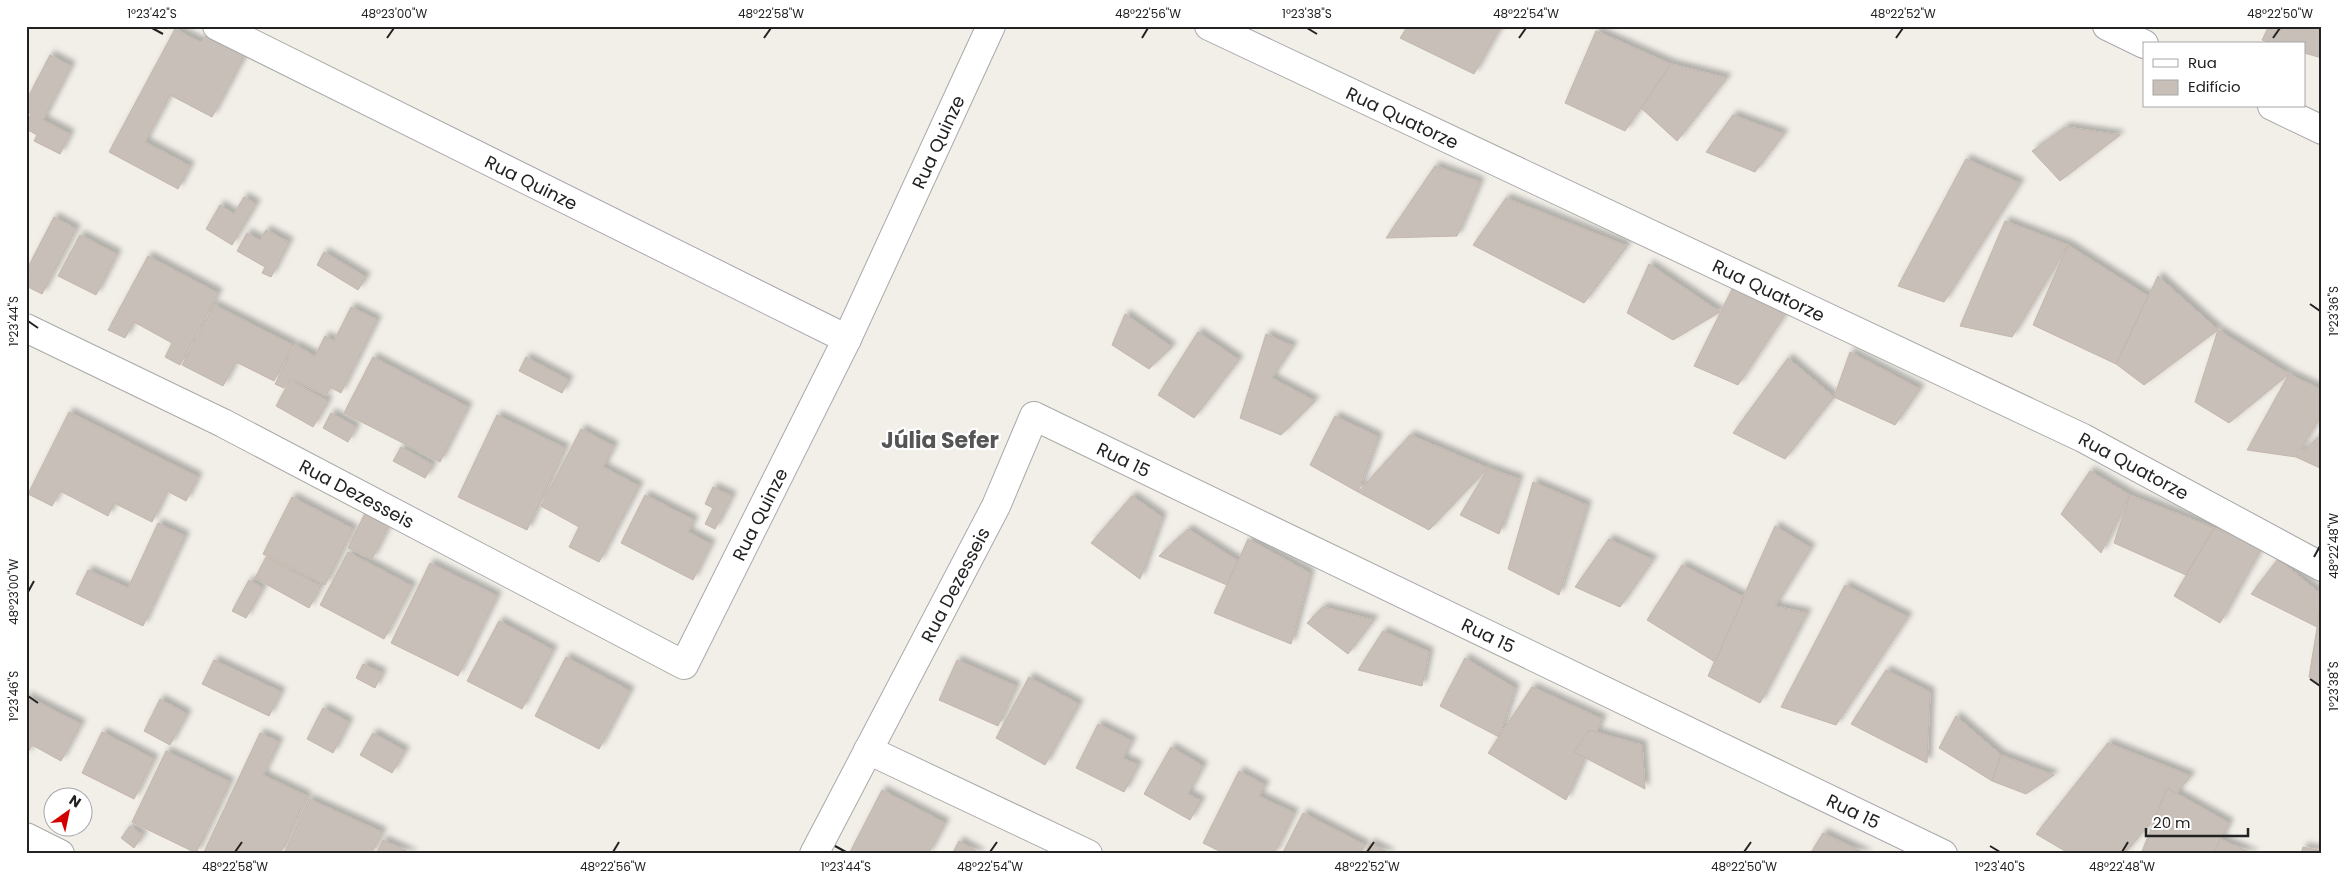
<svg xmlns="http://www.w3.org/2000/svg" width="2348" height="880" font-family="Poppins,sans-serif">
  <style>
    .building { fill: #c7bfb8; stroke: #c4b6ab; filter: url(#shadow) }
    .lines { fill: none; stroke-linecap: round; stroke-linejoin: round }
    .minor-casing { stroke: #a9a9a9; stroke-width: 30 }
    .tertiary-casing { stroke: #a9a9a9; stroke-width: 30 }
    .minor { stroke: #fff; stroke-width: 28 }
    .tertiary { stroke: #fff; stroke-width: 28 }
    .ticks { fill: none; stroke: #222; stroke-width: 2 }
    .labels { text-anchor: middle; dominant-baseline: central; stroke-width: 4.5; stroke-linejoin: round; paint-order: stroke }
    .street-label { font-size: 18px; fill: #222; stroke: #fff }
    .district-label { font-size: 22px; font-weight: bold; fill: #555; stroke: #fff }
    .neatline { fill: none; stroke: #222; stroke-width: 2 }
    .ticks-label { font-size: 12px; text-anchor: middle; fill: #222 }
  </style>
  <defs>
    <filter id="shadow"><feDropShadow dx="4.5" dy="-4.5" stdDeviation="2.5" flood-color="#0004"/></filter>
  </defs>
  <rect width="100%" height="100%" fill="#f2efe9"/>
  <!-- building -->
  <g class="building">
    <path d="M1408,26H1501L1474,74L1400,38Z"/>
    <path d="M2269,26H2322V58L2304,53V44H2275L2262,40Z"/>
    <path d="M175,29L200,42L211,32L247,51L212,117L170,95L145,142L190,166L178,189L109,152Z"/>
    <path d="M1596,31L1671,64L1625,131L1565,103Z"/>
    <path d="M50,55L71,66L43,120L70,134L60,154L34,141L37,135L26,129V124L31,114L26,111V101Z"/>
    <path d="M1671,64L1727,78L1677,141L1641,108Z"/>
    <path d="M1733,115L1784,134L1755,172L1706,152Z"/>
    <path d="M2066,127L2120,135L2060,181L2032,151Z"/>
    <path d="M1966,159L2020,183L1944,302L1898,286Z"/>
    <path d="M1435,166L1480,182L1457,236L1386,238Z"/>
    <path d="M244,197L256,204L232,245L206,229L220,205L234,214Z"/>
    <path d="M1506,198L1627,246L1584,303L1473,245Z"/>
    <path d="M54,217L76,229L42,294L26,286V271Z"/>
    <path d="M2005,221L2068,245L2012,337L1960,326Z"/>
    <path d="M266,230L289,242L271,277L262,273L265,267L237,251L247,233L260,240Z"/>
    <path d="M80,235L117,254L96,295L58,276Z"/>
    <path d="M2068,245L2148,296L2116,364L2033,325Z"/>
    <path d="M324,252L366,277L358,290L317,265Z"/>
    <path d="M148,256L218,293L180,365L165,357L172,343L134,322L125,338L108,330Z"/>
    <path d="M1649,264L1720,312L1673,340L1627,313Z"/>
    <path d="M2158,276L2218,330L2144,385L2116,364Z"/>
    <path d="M1732,289L1794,301L1738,385L1694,366Z"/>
    <path d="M214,305L293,345L274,381L236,362L223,386L182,365Z"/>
    <path d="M351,307L377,320L341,393L330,387L326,396L290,378L284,388L275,384L295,345L315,356L325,336L334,341Z"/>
    <path d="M1125,314L1172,347L1149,369L1112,345Z"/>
    <path d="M2218,330L2289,374L2229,423L2195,402Z"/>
    <path d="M1198,332L1239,360L1194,418L1158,395Z"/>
    <path d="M1266,334L1293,346L1272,378L1315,401L1281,435L1240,418Z"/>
    <path d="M1850,352L1920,389L1895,425L1834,397Z"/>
    <path d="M373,357L468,407L440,462L344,413Z"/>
    <path d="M526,357L569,380L562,393L519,371Z"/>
    <path d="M1788,358L1834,397L1785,459L1733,433Z"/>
    <path d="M2289,374L2322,390V414L2296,457L2247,450Z"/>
    <path d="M290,380L328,401L313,427L276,406Z"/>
    <path d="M69,412L198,477L186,501L167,491L152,522L114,503L108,516L60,491L52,506L28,494Z"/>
    <path d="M331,413L356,427L348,442L323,428Z"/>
    <path d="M497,415L565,448L527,530L458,497Z"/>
    <path d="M1335,416L1378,437L1358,492L1310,465Z"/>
    <path d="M581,429L614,446L603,467L639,486L599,562L569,547L579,527L541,506Z"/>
    <path d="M2322,434V469L2296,457Z"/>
    <path d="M1410,435L1488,468L1429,530L1358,492Z"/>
    <path d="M401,447L433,465L425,478L393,461Z"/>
    <path d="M1488,468L1519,479L1499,534L1460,515Z"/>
    <path d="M2090,471L2130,495L2101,553L2061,514Z"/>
    <path d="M1533,482L1587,505L1559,595L1508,569Z"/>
    <path d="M713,487L732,496L715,529L705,524L713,508L705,504Z"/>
    <path d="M645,495L694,520L688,532L711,544L693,580L621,543Z"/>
    <path d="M2130,495L2214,528L2186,575L2114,543Z"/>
    <path d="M1132,496L1162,517L1140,579L1091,543Z"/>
    <path d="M292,497L353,529L325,585L263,554Z"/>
    <path d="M366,511L390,523L372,559L348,548Z"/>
    <path d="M158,523L185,536L143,626L76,594L88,570L128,588Z"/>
    <path d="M1775,526L1811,548L1775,606L1807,613L1760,703L1708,676Z"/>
    <path d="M2214,528L2262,547L2220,623L2174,596Z"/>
    <path d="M1188,529L1238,561L1227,585L1159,556Z"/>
    <path d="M1248,539L1310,573L1291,644L1214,613Z"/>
    <path d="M1609,539L1653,560L1620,607L1575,587Z"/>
    <path d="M348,552L412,586L384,639L320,605Z"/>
    <path d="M266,557L321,586L309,608L255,578Z"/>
    <path d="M2278,559L2322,595L2317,627L2251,594Z"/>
    <path d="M430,563L497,596L458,676L391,643Z"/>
    <path d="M1682,565L1744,597L1715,662L1647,620Z"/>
    <path d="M249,580L263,588L246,618L232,611Z"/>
    <path d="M1845,585L1908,617L1836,725L1781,707Z"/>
    <path d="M2322,597V686L2309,677Z"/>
    <path d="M1323,607L1374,620L1348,654L1307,623Z"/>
    <path d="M499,621L553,650L522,709L467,681Z"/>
    <path d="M1383,631L1429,652L1422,686L1358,670Z"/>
    <path d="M566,657L630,691L599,749L535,716Z"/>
    <path d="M1465,658L1515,688L1499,737L1440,706Z"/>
    <path d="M214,660L281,692L269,716L202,684Z"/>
    <path d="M957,660L1016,686L998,726L939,700Z"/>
    <path d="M363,664L382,673L375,688L356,678Z"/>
    <path d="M1886,670L1930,692L1927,763L1851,724Z"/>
    <path d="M1029,677L1079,704L1045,765L996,738Z"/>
    <path d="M1532,687L1602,719L1566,800L1488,753Z"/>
    <path d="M26,696L81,724L61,761L32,745L26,756Z"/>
    <path d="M160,699L187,714L170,745L144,731Z"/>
    <path d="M323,708L349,722L333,753L307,739Z"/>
    <path d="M1956,716L2001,755L1992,781L1939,748Z"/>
    <path d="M1098,724L1132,741L1123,758L1138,765L1124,792L1076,768Z"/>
    <path d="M1589,730L1642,745L1645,789L1574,752Z"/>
    <path d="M102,732L154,759L134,799L82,773Z"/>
    <path d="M260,733L279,742L263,775L307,796L280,854H203Z"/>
    <path d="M373,733L405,751L392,773L360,755Z"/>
    <path d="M2108,743L2191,776L2124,854H2070L2036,834Z"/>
    <path d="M1171,747L1203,766L1188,794L1201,801L1190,820L1144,794Z"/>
    <path d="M166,751L230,782L196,853L132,822Z"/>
    <path d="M2001,755L2054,775L2026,794L1992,781Z"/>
    <path d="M1239,771L1265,785L1259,796L1294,813L1274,854H1225L1203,843Z"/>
    <path d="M2167,788L2229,823L2214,854H2141Z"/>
    <path d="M882,790L945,823L928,854H849Z"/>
    <path d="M309,799L382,832L371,854H284Z"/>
    <path d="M1303,813L1365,845L1360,854H1282Z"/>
    <path d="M130,826L143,835L134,848L121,838Z"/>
    <path d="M1823,833L1867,854H1810Z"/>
    <path d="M2220,839L2254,854H2214Z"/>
    <path d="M383,840L413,854H376Z"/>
    <path d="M959,841L981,854H952Z"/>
    <path d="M1370,843L1391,854H1365Z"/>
    <path d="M2303,847L2322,851V854H2301Z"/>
  </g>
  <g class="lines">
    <!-- minor casing -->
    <g class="minor-casing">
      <g id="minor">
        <path id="s1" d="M217,26L847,339"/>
        <path id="s2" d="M1209,26L2083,438L2322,567"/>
        <path d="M2107,26L2144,44"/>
        <path d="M2272,106L2322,130"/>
        <path id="s3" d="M26,328L223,423L684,665L847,339L991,26"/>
        <path d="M868,750L1088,854"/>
        <path id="s4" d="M814,854L996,506L1034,416L1943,854"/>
      </g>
    </g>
    <!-- tertiary casing -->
    <g class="tertiary-casing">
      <path id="tertiary" d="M26,837L60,854"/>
    </g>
    <!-- minor -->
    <use href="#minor" class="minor"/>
    <!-- tertiary -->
    <use href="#tertiary" class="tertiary"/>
  </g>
  <!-- ticks -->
  <path class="ticks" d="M152,28L163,34M1307,28L1317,34M387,38L394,28M764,38L771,28M1142,38L1148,28M1519,38L1526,28M1896,38L1903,28M2273,38L2280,28M2310,304L2320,311M28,321L38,328M2314,557L2320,546M28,592L34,581M2310,679L2320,686M28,696L38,703M835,846L846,852M1990,846L2000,852M235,852L242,842M613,852L619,842M990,852L997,842M1367,852L1374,842M1744,852L1751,842M2122,852L2128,842"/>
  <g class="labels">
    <!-- street labels -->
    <g class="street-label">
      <text stroke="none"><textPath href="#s2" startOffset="214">Rua Quatorze</textPath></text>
      <text stroke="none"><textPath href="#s3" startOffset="1321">Rua Quinze</textPath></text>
      <text stroke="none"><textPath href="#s1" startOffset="351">Rua Quinze</textPath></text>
      <text stroke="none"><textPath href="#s2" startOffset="619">Rua Quatorze</textPath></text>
      <text stroke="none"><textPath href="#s4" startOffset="590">Rua 15</textPath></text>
      <text stroke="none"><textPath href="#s2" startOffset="1024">Rua Quatorze</textPath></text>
      <text stroke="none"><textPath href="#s3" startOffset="370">Rua Dezesseis</textPath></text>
      <text stroke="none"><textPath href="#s3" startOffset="908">Rua Quinze</textPath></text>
      <text stroke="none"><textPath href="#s4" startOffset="304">Rua Dezesseis</textPath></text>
      <text stroke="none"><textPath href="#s4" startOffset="995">Rua 15</textPath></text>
      <text stroke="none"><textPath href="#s4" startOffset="1400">Rua 15</textPath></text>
    </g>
    <!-- district labels -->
    <g class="district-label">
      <text x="940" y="440">Júlia Sefer</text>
    </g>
  </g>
  <!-- border -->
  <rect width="2348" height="880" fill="none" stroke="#ffffff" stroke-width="55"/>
  <!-- legend -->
  <rect x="2143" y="42" width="162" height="65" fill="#ffffff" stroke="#a7a7a7"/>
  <rect x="2153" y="59" width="25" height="8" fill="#ffffff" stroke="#a7a7a7"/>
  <text x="2188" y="68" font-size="15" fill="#222222">Rua</text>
  <rect x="2153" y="80" width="25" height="15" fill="#c7bfb8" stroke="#a7a7a7"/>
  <text x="2188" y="92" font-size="15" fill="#222222">Edifício</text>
  <!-- north arrow -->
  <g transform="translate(68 812) rotate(33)"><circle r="24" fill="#ffffff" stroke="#a7a7a7"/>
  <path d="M0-4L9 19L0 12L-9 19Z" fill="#d40000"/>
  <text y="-8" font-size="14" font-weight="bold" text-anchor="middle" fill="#222222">N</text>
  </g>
  <!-- scale -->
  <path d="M2146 828v8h102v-8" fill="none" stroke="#222222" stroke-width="2.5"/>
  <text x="2153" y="828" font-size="15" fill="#222222" stroke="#ffffff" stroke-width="4" paint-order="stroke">20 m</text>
  <rect x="28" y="28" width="2292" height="824" class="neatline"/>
  <g class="ticks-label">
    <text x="152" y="18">1°23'42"S</text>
    <text x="394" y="18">48°23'00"W</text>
    <text x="771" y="18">48°22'58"W</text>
    <text x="1148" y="18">48°22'56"W</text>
    <text x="1307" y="18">1°23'38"S</text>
    <text x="1526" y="18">48°22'54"W</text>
    <text x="1903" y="18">48°22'52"W</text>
    <text x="2280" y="18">48°22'50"W</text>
    <text transform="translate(2334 311) rotate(-90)" y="4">1°23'36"S</text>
    <text transform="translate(14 321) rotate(-90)" y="4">1°23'44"S</text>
    <text transform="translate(2334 546) rotate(-90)" y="4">48°22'48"W</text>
    <text transform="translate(14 592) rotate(-90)" y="4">48°23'00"W</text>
    <text transform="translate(2334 686) rotate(-90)" y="4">1°23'38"S</text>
    <text transform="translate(14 696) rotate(-90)" y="4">1°23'46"S</text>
    <text x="235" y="871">48°22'58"W</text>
    <text x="613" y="871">48°22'56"W</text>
    <text x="846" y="871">1°23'44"S</text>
    <text x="990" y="871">48°22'54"W</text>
    <text x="1367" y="871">48°22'52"W</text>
    <text x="1744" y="871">48°22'50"W</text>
    <text x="2000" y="871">1°23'40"S</text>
    <text x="2122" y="871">48°22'48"W</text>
  </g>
</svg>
